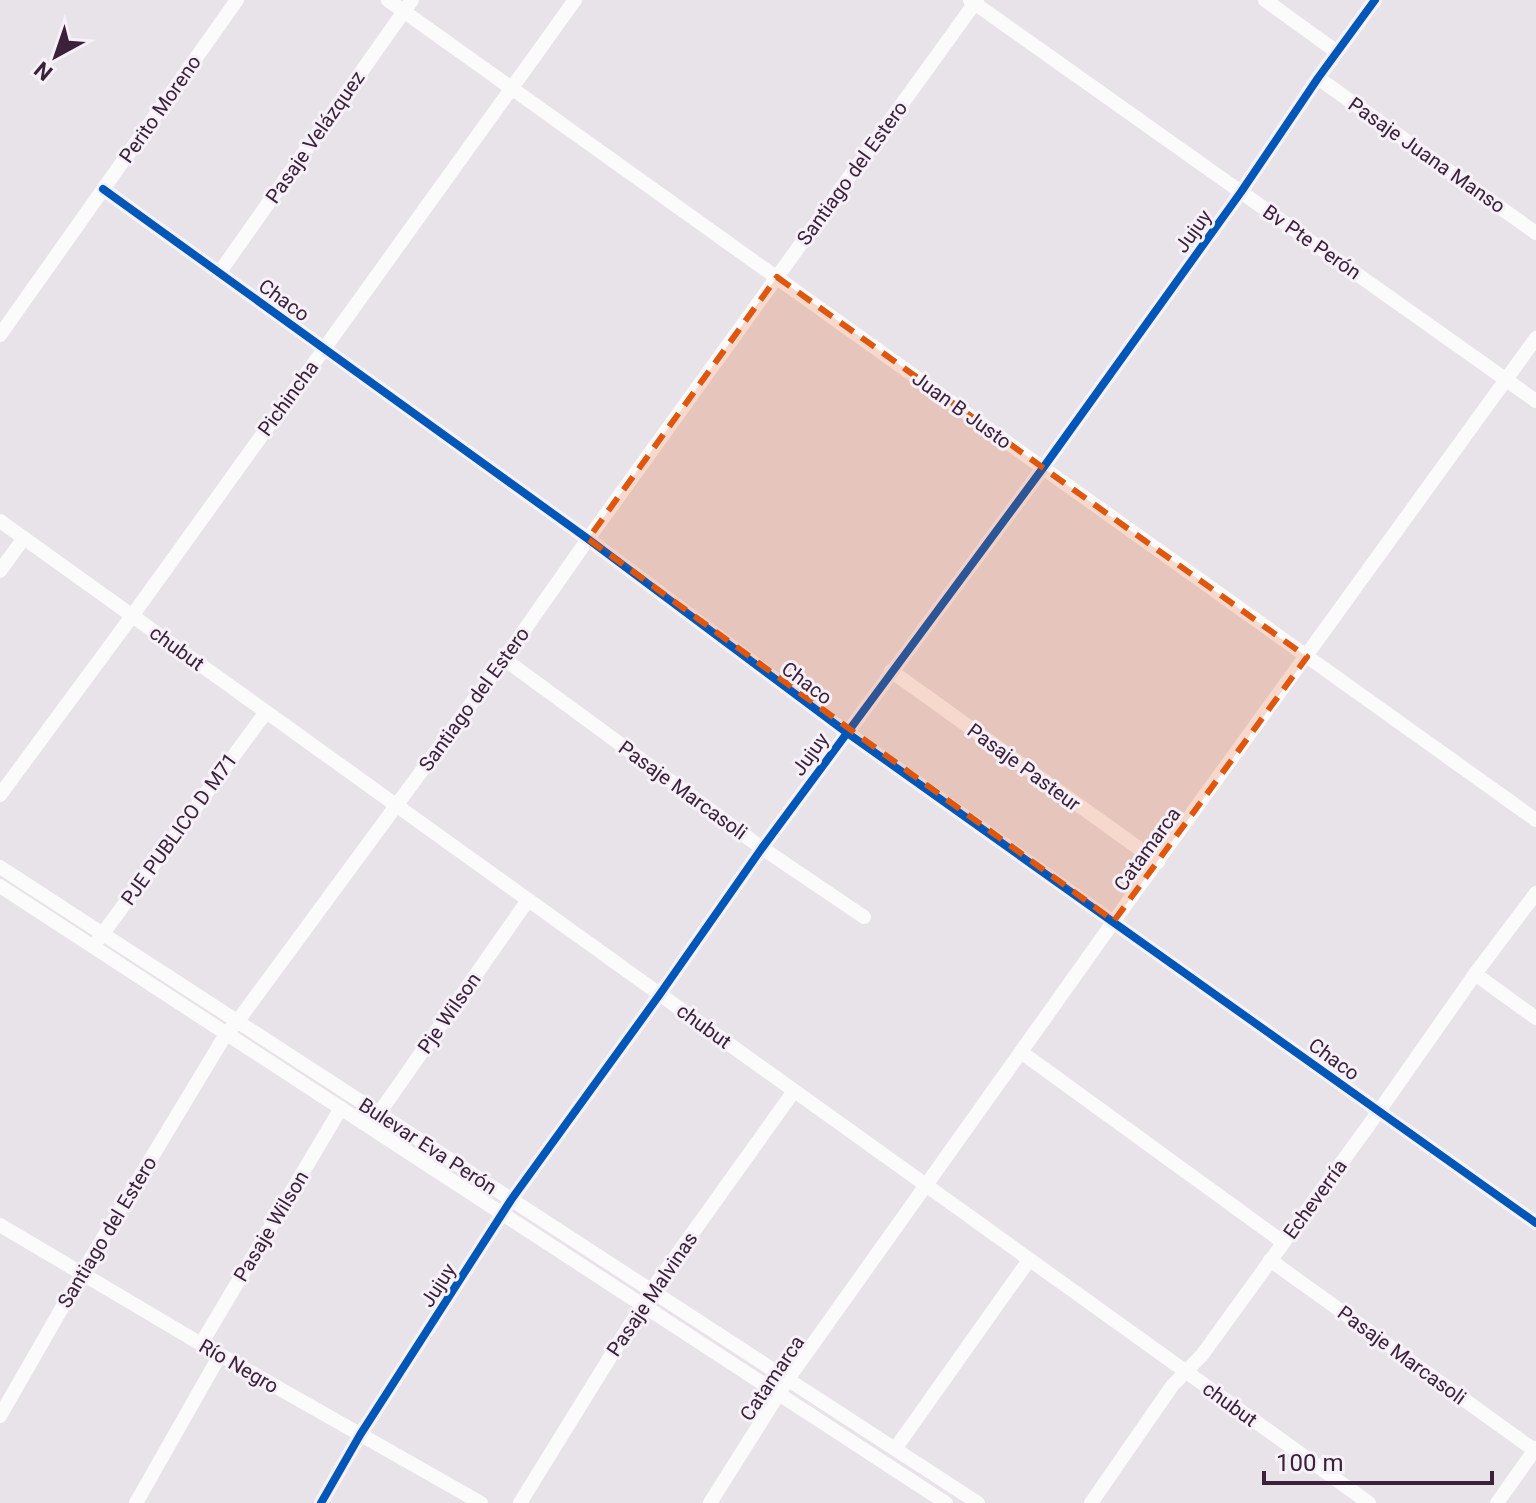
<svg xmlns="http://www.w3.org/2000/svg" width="1536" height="1503" font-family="Roboto,sans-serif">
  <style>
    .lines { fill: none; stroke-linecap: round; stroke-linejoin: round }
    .minor { stroke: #fcfbfc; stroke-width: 14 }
    .cycleway-casing { stroke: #f6f1f8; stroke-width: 13 }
    .cycleway { stroke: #0057b8; stroke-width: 8 }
    .marked { fill: #df560e; fill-opacity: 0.2; stroke: #df560e; stroke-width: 6; stroke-dasharray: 16 10; stroke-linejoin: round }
    .labels { text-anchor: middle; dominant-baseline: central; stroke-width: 6; stroke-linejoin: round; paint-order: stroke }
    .street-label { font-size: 20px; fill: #3b213a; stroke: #f6f1f8 }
  </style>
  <rect width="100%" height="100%" fill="#e8e3e8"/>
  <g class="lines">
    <!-- minor -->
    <g class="minor">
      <path d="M388,0L1536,820"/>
      <path d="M970,0L1536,401"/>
      <path d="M1265,0L1337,52"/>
      <path d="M1318,78L1536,233"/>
      <path d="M103,189L588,539L846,732L1536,1223"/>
      <path d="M219,273L412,0"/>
      <path d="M0,335L237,0"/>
      <path d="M0,521L1369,1503"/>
      <path d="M0,571L24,538"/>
      <path d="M504,659L762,848L864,917"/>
      <path d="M891,671L1158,862"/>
      <path d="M0,795L132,616L575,0"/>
      <path d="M0,867L978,1503"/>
      <path d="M0,886L946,1503"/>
      <path d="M98,940L266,712"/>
      <path d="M1475,974L1536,1018"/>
      <path d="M1021,1052L1283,1242"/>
      <path d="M375,1119L528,900"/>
      <path d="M0,1225L201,1344L481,1503"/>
      <path d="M1270,1260L1534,1450"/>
      <path d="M201,1344L341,1108"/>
      <path d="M0,1416L82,1273L226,1034L237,1022L504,659L588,539L977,0"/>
      <path d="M895,1449L1029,1260"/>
      <path d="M136,1503L220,1355"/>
      <path d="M321,1503L360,1435L511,1200L660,994L762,848L1043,468L1241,192L1318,78L1375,0"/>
      <path d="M520,1503L651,1291L794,1091"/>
      <path d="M710,1503L788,1379L1114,921L1536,338"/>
      <path d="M1091,1503L1172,1386L1202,1355L1379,1111L1475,974L1536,893"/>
      <path d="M1497,1503L1536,1448"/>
    </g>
    <!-- cycleway casing -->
    <g class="cycleway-casing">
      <g id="cycleway">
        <path d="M103,189L588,539L846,732L1536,1223"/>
        <path d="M321,1503L360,1435L511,1200L660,994L762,848L1043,468L1241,192L1318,78L1375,0"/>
      </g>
    </g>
    <!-- cycleway -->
    <use href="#cycleway" class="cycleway"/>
  </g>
  <!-- marked area -->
  <path class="marked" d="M777,277L1307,657L1114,921L588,539Z"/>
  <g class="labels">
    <!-- street labels -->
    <g class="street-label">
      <text transform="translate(160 109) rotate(-55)">Perito Moreno</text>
      <text transform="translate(315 137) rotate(-55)">Pasaje Velázquez</text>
      <text transform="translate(1427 155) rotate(35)">Pasaje Juana Manso</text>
      <text transform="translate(852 173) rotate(-54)">Santiago del Estero</text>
      <text transform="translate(1193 231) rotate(-54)">Jujuy</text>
      <text transform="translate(1312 242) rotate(35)">Bv Pte Perón</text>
      <text transform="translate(284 300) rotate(36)">Chaco</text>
      <text transform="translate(288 398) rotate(-54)">Pichincha</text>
      <text transform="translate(962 410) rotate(36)">Juan B Justo</text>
      <text transform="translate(177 648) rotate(36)">chubut</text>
      <text transform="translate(807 683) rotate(37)">Chaco</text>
      <text transform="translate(474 699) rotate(-54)">Santiago del Estero</text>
      <text transform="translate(810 754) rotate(-54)">Jujuy</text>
      <text transform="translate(1024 767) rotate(36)">Pasaje Pasteur</text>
      <text transform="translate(683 790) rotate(36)">Pasaje Marcasoli</text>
      <text transform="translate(179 829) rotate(-54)">PJE PUBLICO D M71</text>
      <text transform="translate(1147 849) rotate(-54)">Catamarca</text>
      <text transform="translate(449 1013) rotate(-55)">Pje Wilson</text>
      <text transform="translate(704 1026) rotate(36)">chubut</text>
      <text transform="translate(1334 1059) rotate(36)">Chaco</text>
      <text transform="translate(428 1146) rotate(33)">Bulevar Eva Perón</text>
      <text transform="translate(1315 1199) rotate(-54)">Echeverría</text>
      <text transform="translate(271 1226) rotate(-59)">Pasaje Wilson</text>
      <text transform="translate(107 1232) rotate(-59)">Santiago del Estero</text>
      <text transform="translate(438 1285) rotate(-57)">Jujuy</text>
      <text transform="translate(652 1294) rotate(-56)">Pasaje Malvinas</text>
      <text transform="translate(1402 1355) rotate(36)">Pasaje Marcasoli</text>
      <text transform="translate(239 1366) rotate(30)">Río Negro</text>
      <text transform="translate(772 1378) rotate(-56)">Catamarca</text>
      <text transform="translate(1230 1404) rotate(36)">chubut</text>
    </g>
  </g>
  <!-- north arrow -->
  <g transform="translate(56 56) rotate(220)" stroke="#f6f1f8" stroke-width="6" paint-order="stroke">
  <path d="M0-6L14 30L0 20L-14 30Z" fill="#3b213a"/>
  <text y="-12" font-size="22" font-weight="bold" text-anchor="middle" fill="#3b213a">N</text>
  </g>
  <!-- scale -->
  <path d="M1264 1471v12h228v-12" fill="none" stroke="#3b213a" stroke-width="4"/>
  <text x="1276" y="1471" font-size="24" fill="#3b213a" stroke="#f6f1f8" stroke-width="6" paint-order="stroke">100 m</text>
</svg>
